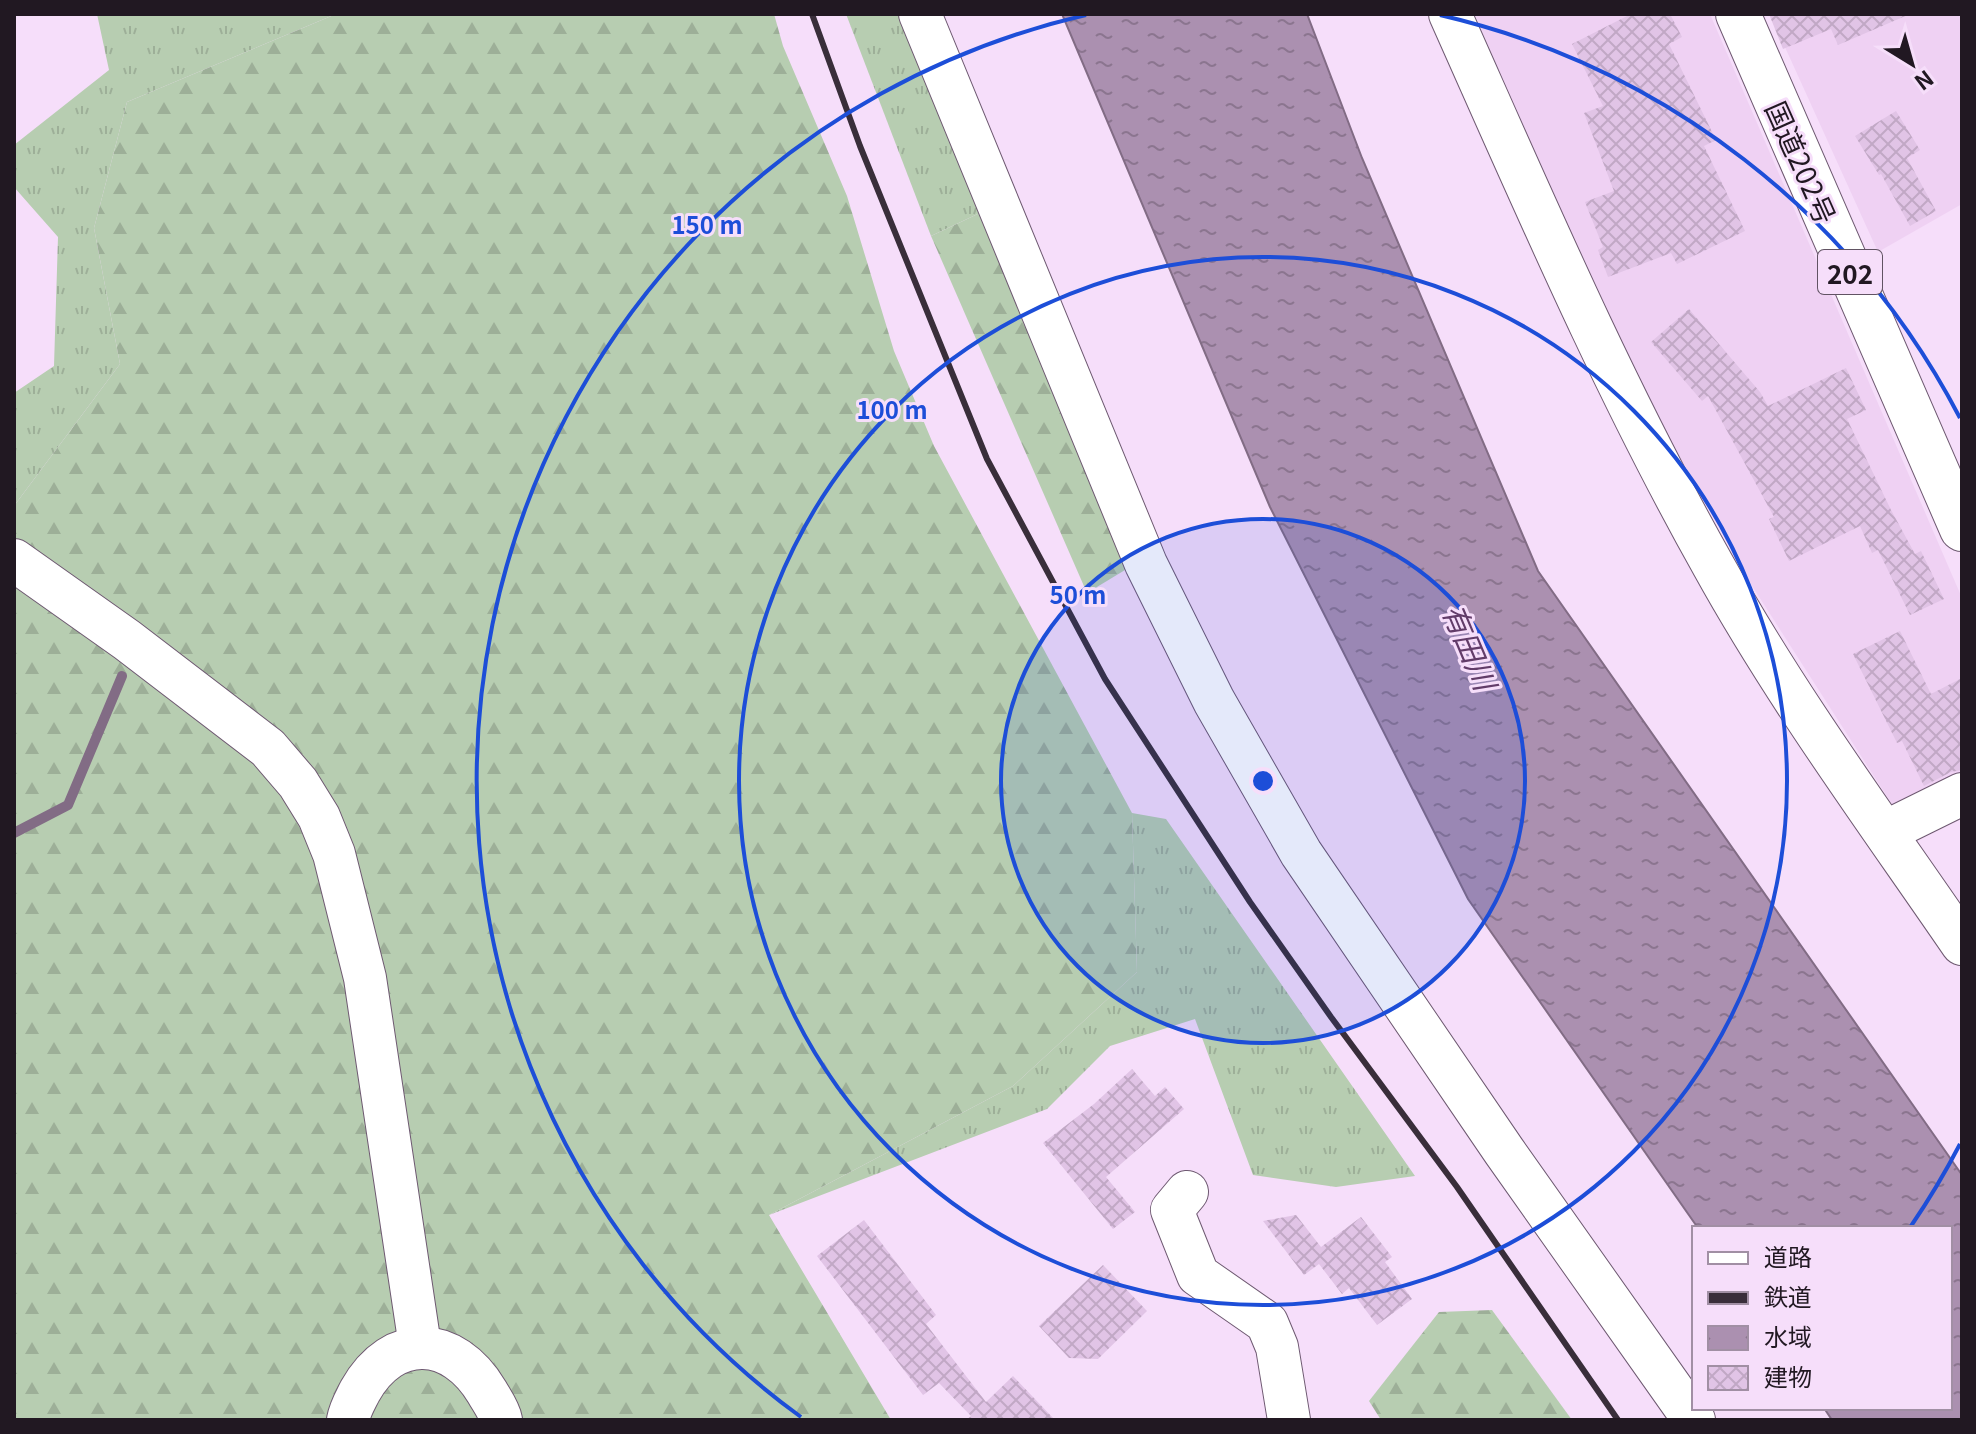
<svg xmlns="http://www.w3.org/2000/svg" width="1976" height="1434" font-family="Georgia,'Noto Sans JP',serif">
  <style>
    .built { fill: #efd1f3 }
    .grass { fill: url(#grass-tufts) }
    .forest { fill: url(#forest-firs) }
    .water { fill: url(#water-ripples); stroke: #826c85; stroke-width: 2 }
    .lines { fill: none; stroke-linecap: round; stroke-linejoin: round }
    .stream { stroke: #826c85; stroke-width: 10 }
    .building { fill: url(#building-cross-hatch) }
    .street-casing { stroke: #6e5971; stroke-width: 44 }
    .highway-casing { stroke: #6e5971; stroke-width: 46 }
    .street { stroke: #fff; stroke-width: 42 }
    .highway { stroke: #fff; stroke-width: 44 }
    .rail { stroke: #392e3a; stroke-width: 6 }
    .ring { fill: none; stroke: #1d4ed8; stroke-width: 4 }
    .labels { text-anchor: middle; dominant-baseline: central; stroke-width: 6; stroke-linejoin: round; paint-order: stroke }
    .shield { fill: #f6defa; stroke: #615363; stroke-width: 2 }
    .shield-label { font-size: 26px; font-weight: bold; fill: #211822 }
    .street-label { font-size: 28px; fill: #211822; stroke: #f6defa }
    .water-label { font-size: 30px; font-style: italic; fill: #623c69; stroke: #f6defa }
    .centre { fill: #1d4ed8; stroke: #f6defa; stroke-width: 4 }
    .ring-label { font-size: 24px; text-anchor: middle; font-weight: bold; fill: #1d4ed8; stroke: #f6defa; stroke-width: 6; stroke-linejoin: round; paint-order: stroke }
  </style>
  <defs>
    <pattern id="grass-tufts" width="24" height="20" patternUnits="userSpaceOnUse" patternTransform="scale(2)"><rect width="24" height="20" fill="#b7cdb1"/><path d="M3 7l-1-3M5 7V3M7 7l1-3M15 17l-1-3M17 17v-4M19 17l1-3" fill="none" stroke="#9daf98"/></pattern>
    <pattern id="forest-firs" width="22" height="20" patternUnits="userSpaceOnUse" patternTransform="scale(2)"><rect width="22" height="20" fill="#b7cdb1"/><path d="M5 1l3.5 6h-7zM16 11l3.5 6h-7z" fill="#9daf98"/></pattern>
    <pattern id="water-ripples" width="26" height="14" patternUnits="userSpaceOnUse" patternTransform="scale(2)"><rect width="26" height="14" fill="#ab90b0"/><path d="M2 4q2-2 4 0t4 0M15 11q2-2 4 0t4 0" fill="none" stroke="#8b758f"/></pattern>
    <pattern id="building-cross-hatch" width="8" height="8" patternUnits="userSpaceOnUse" patternTransform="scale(2)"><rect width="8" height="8" fill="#e1c4e6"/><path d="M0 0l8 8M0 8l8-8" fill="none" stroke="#c1a8c5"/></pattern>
  </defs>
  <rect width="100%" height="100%" fill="#f6defa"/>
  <!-- built -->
  <g class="built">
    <path d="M1475,14H1710L1962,598V779L1895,809L1745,575L1596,304Z"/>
    <path d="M1770,14H1962V204L1878,252Z"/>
  </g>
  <!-- grass -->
  <g class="grass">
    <path d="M97,14H336L127,102L94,228L120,364L14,506V393L54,366L58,237L14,187V145L109,70Z"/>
    <path d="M846,14H900L982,212L931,236Z"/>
    <path d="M1132,813L1166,819L1415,1176L1336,1187L1253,1175L1195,1019L1110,1046L1047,1109L769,1215L1013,1086L1137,972Z"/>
  </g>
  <!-- forest -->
  <g class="forest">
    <path d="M336,14H774L783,46L847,196L894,351L934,446L1132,813L1137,972L1013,1086L769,1215L891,1420H14V506L120,364L94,228L127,102Z"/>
    <path d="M982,212L1130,567L1087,593L931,236Z"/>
    <path d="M1492,1310L1572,1420H1381L1369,1401L1439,1312Z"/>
  </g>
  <!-- water -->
  <path class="water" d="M1062,14H1307L1362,158L1538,571L1962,1175V1420H1832L1824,1408H1950V1228H1698L1468,899L1270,507Z"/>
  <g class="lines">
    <!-- stream -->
    <path class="stream" d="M14,833L68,805L122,676"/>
  </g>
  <!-- building -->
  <g class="building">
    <path d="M1631,14H1670L1682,37L1669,44L1716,140L1704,146L1745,231L1677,264L1671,253L1608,277L1598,250L1603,247L1585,202L1614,191L1584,113L1603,106L1572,44Z"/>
    <path d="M1769,14H1910L1838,45L1831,29L1783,49Z"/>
    <path d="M1896,111L1920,150L1907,158L1936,211L1910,226L1881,174L1879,175L1855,136Z"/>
    <path d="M1689,309L1760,392L1768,406L1846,368L1866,410L1847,419L1891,510L1915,554L1921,551L1944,599L1910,615L1878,550L1872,553L1860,526L1789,561L1769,519L1774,517L1708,396L1702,401L1651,342Z"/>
    <path d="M1900,631L1931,694L1962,678V770L1951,772L1924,786L1902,741L1897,743L1853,654Z"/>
    <path d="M1132,1069L1155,1096L1165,1087L1184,1109L1106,1177L1135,1212L1113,1229L1043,1143L1094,1104Z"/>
    <path d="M1296,1215L1321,1247L1361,1217L1392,1257L1385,1262L1412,1299L1377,1325L1349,1288L1342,1294L1319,1264L1304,1275L1263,1221Z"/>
    <path d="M864,1220L936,1315L926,1324L986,1402L1013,1376L1055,1420H966L971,1416L939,1383L923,1395L817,1256Z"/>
    <path d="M1103,1265L1147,1311L1098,1359L1069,1358L1039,1326Z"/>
  </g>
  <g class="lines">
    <!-- street casing -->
    <g class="street-casing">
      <g id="street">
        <path d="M920,14L1146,564L1214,701L1301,853L1504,1151L1694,1420"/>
        <path d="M1450,14C1533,200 1613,387 1713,565C1786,697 1877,820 1962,944"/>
        <path d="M14,560L127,640L268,748L298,783L319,817L334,854L365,978L420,1346"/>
        <path d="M1885,832L1962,794"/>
        <path d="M1187,1192L1172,1210L1198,1275L1267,1323L1277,1347L1289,1420"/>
        <path d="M348,1420C350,1409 355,1401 360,1391C393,1332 453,1335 487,1392C492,1401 499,1410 501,1420"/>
      </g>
    </g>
    <!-- highway casing -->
    <g class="highway-casing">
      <path id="highway" d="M1738,14L1962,529"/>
    </g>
    <!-- street -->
    <use href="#street" class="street"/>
    <!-- highway -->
    <use href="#highway" class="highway"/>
    <!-- rail -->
    <path class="rail" d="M812,14L860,146L987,459L1105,679L1250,902L1331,1017L1457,1187L1618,1420"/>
  </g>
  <!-- distance rings -->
  <circle cx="1263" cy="781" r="262" fill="#1d4ed8" fill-opacity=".12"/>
  <g class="ring">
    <circle cx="1263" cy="781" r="262"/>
    <circle cx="1263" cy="781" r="524"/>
    <path d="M1960 1144A786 786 0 0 1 1911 1226M801 1417A786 786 0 0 1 1086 15M1440 15A786 786 0 0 1 1960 418"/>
  </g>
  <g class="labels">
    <!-- shield labels -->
    <rect class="shield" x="1818" y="250" width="64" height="44" rx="6"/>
    <g class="shield-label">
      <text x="1850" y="272">202</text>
    </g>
    <!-- street labels -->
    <g class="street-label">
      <text transform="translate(1802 162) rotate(66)">国道202号</text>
    </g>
    <!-- water labels -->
    <g class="water-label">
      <text transform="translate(1471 646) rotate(67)">有田川</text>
    </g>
  </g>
  <circle cx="1263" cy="781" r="12" class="centre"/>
  <g class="ring-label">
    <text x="707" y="234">150 m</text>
    <text x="892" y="419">100 m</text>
    <text x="1078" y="604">50 m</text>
  </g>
  <!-- border -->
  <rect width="1976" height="1434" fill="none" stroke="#211822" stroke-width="32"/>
  <!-- legend -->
  <rect x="1692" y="1226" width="260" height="184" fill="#f6defa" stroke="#a18fa4" stroke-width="2"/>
  <rect x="1708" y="1252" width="40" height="12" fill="#ffffff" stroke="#a18fa4" stroke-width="2"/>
  <text x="1764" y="1266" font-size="24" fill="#211822">道路</text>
  <rect x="1708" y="1292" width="40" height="12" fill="#392e3a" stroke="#a18fa4" stroke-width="2"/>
  <text x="1764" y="1306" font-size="24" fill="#211822">鉄道</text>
  <rect x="1708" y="1326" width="40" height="24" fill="url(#water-ripples)" stroke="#a18fa4" stroke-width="2"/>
  <text x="1764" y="1346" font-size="24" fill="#211822">水域</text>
  <rect x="1708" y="1366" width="40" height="24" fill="url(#building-cross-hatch)" stroke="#a18fa4" stroke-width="2"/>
  <text x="1764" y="1386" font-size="24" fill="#211822">建物</text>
  <!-- north arrow -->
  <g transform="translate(1912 64) rotate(143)" stroke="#f6defa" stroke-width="6" paint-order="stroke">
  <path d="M0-6L14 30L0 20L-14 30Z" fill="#211822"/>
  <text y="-12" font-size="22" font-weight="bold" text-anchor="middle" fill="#211822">N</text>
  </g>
</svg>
